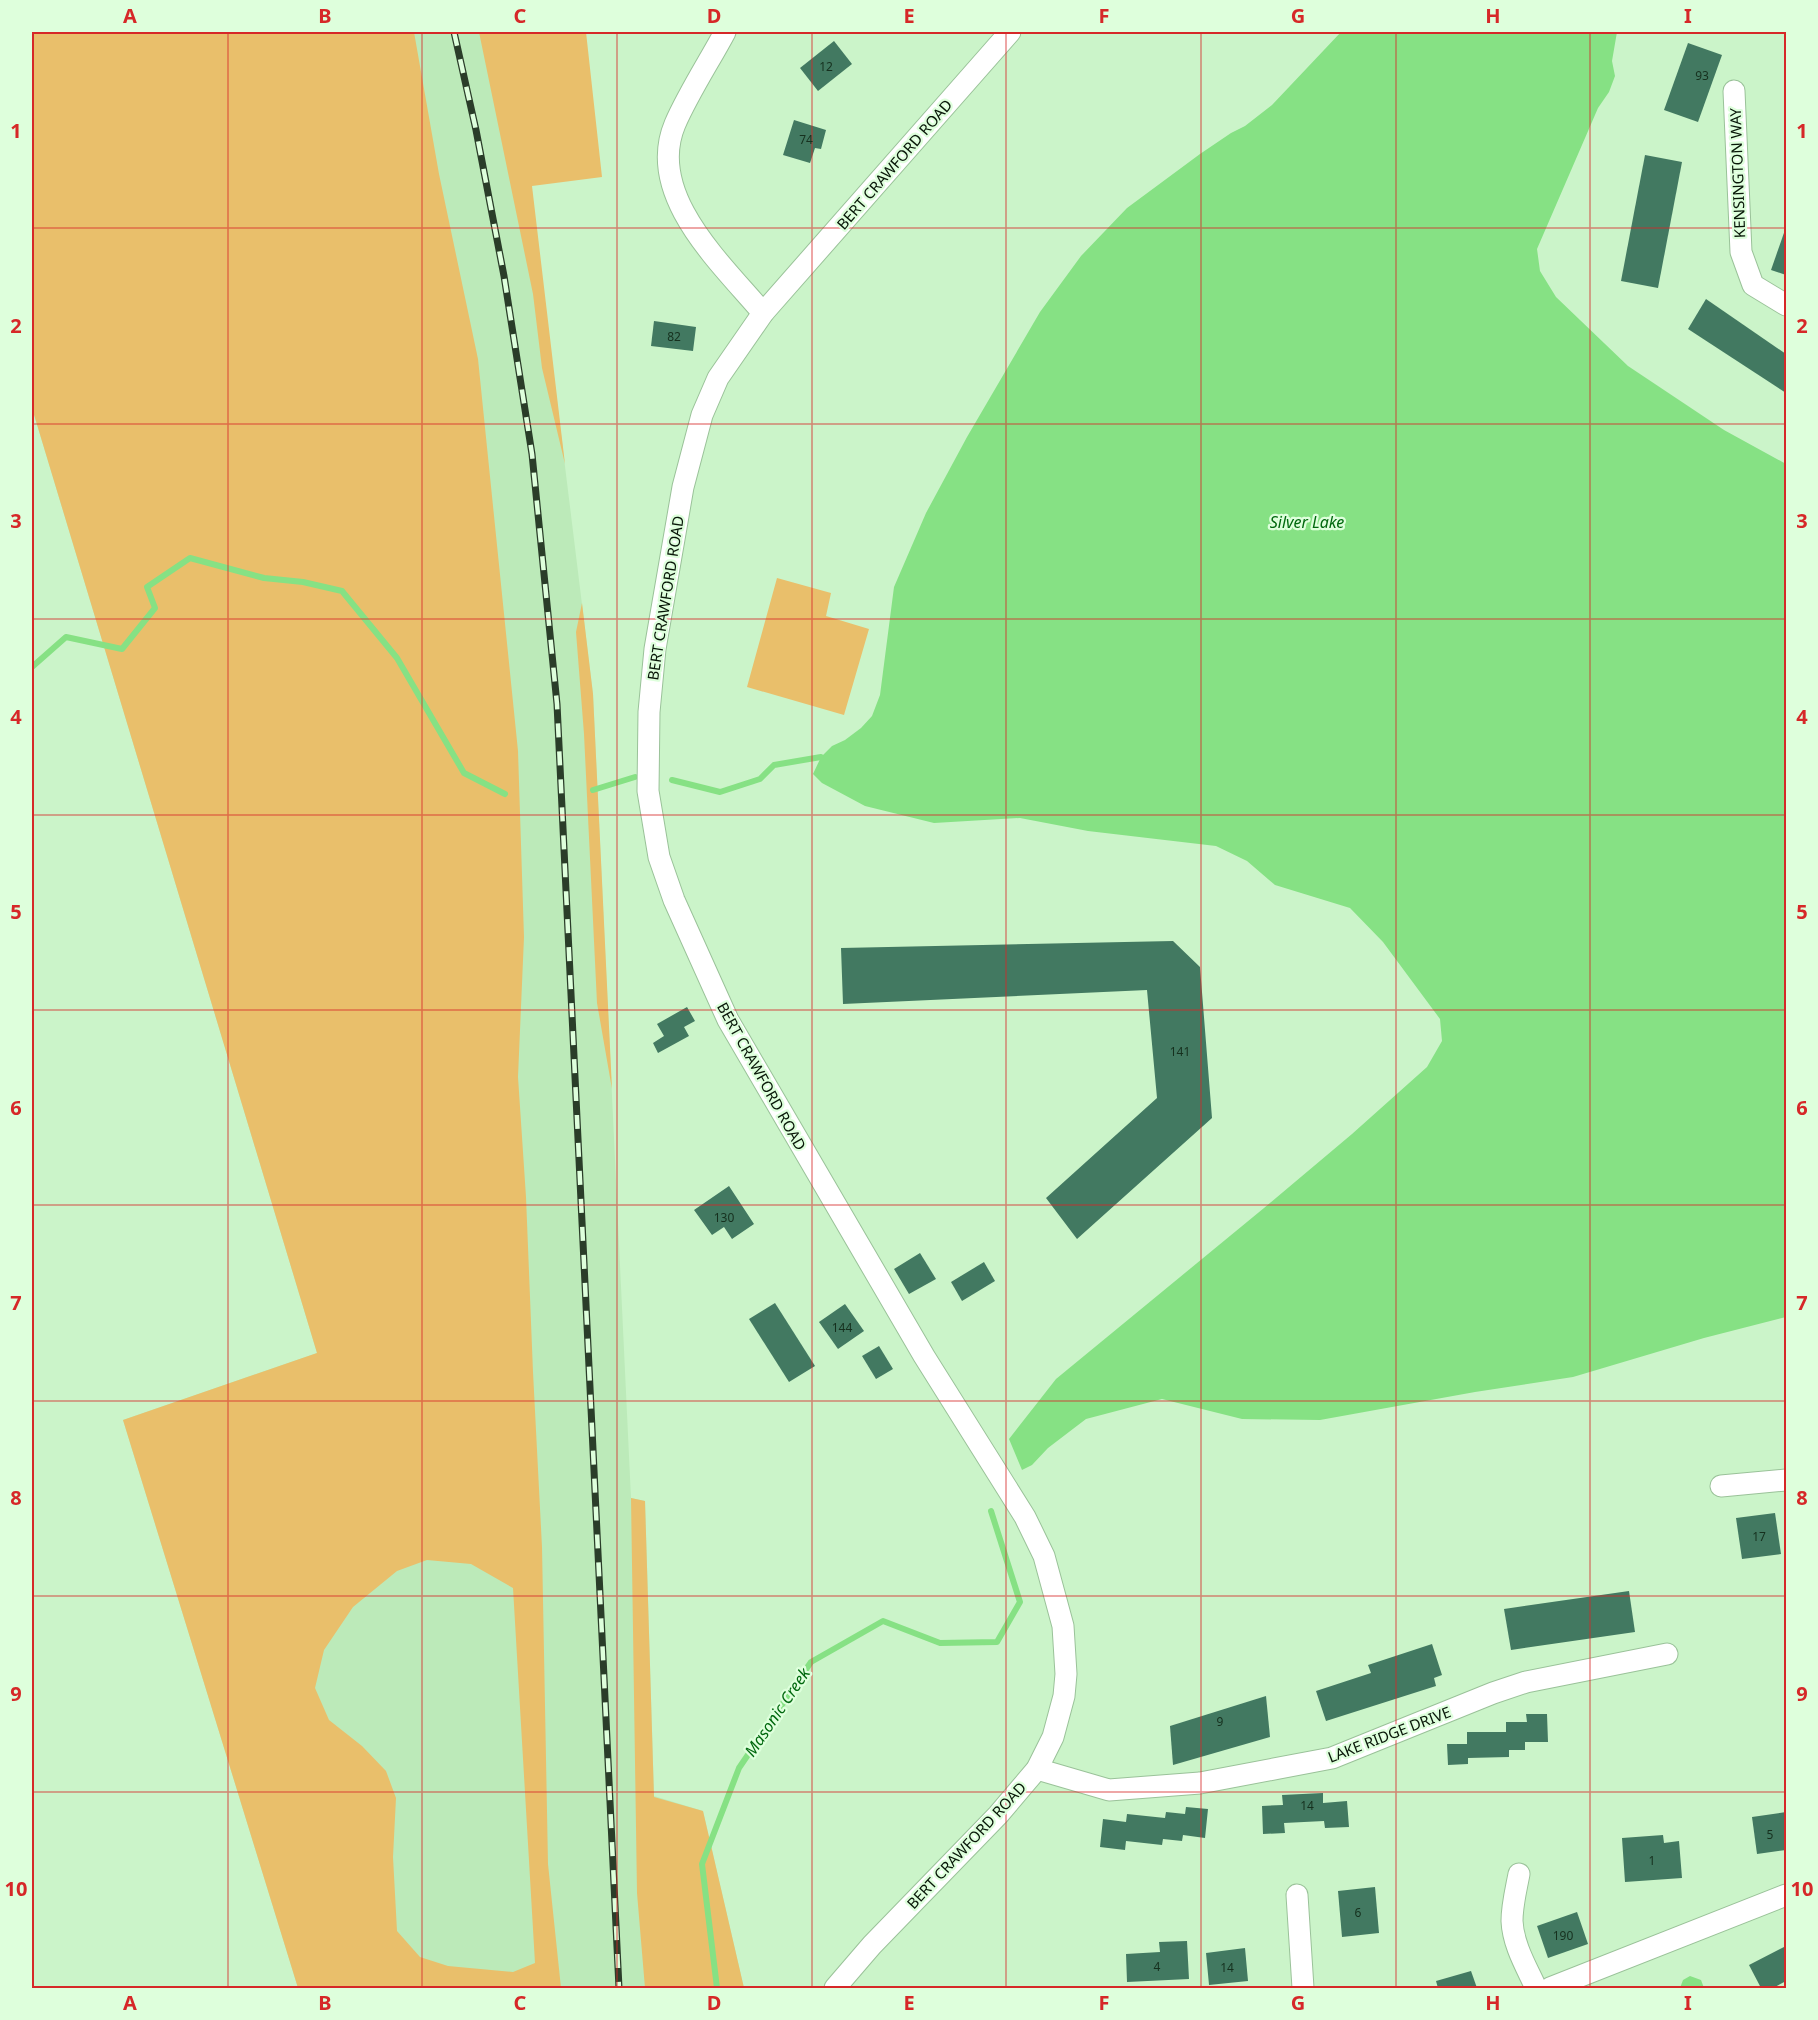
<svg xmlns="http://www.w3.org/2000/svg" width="1818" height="2020" font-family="'Noto Sans',sans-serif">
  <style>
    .built { fill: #bceab9 }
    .green { fill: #e9bf6b; fill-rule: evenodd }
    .water { fill: #86e184 }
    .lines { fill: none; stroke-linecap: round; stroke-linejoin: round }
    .stream { stroke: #86e184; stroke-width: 6 }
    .building { fill: #427961 }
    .minor-casing { stroke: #9ac299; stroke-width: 23 }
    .minor { stroke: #fff; stroke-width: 21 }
    .rail-casing { stroke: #2a3d29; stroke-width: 7 }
    .rail { stroke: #deffdc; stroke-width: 4.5; stroke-dasharray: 14; stroke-linecap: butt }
    .grid { fill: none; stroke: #d62828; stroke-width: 1.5; stroke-opacity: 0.55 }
    .labels { text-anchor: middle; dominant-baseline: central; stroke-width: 4.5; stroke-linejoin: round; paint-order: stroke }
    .number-label { font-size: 12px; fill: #16301e }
    .street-label { font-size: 15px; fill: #081708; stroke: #deffdc }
    .water-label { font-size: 16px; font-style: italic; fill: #00680e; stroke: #deffdc }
    .neatline { fill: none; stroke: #d62828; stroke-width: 2 }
    .grid-label { font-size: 20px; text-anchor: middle; font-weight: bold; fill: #d62828 }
  </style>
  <rect width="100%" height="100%" fill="#cbf4c9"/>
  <!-- built -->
  <path class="built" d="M32,32H514L542,279L593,694L631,1498L645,1501L654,1796L703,1811L744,1988H298L123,1420L317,1353L32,408Z"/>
  <!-- green -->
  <g class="green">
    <path d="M32,32H414L439,174L478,359L518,751L524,937L518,1077L526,1197L533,1372L542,1547L548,1864L561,1988H298L123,1420L317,1353L32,408ZM427,1560L471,1564L513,1588L535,1963L513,1972L448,1966L420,1957L397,1931L393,1857L396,1798L386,1771L362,1746L329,1720L315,1688L324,1650L353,1607L397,1571Z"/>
    <path d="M479,32H586L602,177L532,186L565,464L542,368L533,294Z"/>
    <path d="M777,578L831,593L826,616L869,629L844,715L747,687Z"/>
    <path d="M582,603L593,694L612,1089L597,1003L584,734L576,632Z"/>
    <path d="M631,1498L645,1501L654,1797L703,1811L744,1988H645L637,1893Z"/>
  </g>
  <!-- water -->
  <g class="water">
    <path d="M1341,32H1617L1612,61L1615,76L1609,92L1598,108L1537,249L1540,271L1556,297L1628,366L1724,430L1786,464V1317L1704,1338L1573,1377L1475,1392L1320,1420L1242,1419L1162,1399L1086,1419L1048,1448L1032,1465L1022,1470L1009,1439L1056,1379L1264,1208L1352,1134L1427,1067L1442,1041L1440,1019L1383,942L1350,908L1275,885L1247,861L1216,846L1088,831L1020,818L934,823L865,806L822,783L813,774L821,757L832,746L845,740L861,728L872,716L880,695L894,587L926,513L967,437L1040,312L1081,256L1127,208L1200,154L1231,133L1245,126L1272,105Z"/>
    <path d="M1690,1976L1701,1980L1704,1988H1680L1683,1980Z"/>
  </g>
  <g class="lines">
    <!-- stream -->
    <g class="stream">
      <path d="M32,667L66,637L122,649L155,608L147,587L190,558L264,578L303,582L342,591L397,658L464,773L505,794"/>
      <path d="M672,780L720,792L760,779L774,765L821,757"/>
      <path d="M593,790L635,777"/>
      <path d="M717,1988L702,1864L739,1768L811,1662L883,1621L940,1643L997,1642L1020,1602L991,1511"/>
    </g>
  </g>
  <!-- building -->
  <g class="building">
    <path d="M834,41L852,64L818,91L800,68Z"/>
    <path d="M1688,43L1722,55L1698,122L1664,110Z"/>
    <path d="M794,120L826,130L821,149L815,148L810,163L783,155Z"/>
    <path d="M1645,155L1682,162L1658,288L1621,281Z"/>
    <path d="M1786,227V275L1771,270Z"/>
    <path d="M1706,299L1786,354V393L1688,329Z"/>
    <path d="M654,321L696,327L693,351L651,346Z"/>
    <path d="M1173,941L1200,967L1212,1118L1077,1239L1046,1198L1157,1098L1147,990L843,1004L841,948Z"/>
    <path d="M687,1007L695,1021L684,1027L689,1036L658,1053L653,1043L664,1036L657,1024Z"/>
    <path d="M729,1186L754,1224L732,1239L724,1227L712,1235L694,1210Z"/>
    <path d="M920,1253L936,1279L909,1294L894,1269Z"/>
    <path d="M984,1262L995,1281L962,1301L951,1282Z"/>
    <path d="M775,1303L815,1366L789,1382L749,1319Z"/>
    <path d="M845,1304L864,1331L838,1349L819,1322Z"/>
    <path d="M879,1346L893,1369L876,1379L862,1356Z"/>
    <path d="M1775,1513L1781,1554L1742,1559L1736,1518Z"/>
    <path d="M1629,1591L1635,1632L1511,1650L1504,1609Z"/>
    <path d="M1432,1644L1442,1675L1434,1678L1436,1686L1326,1721L1316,1691L1371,1673L1368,1665Z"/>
    <path d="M1266,1696L1270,1737L1173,1765L1170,1726Z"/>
    <path d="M1526,1714H1547L1548,1742H1525V1750H1509V1757L1468,1758V1764L1448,1765L1447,1744H1467V1732H1506V1722H1527Z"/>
    <path d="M1323,1793V1803L1347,1801L1349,1827L1325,1828L1324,1821L1284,1823L1285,1833L1263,1834L1262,1806L1283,1805L1282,1795Z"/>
    <path d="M1186,1807L1208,1809L1205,1838L1183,1835L1182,1841L1163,1839L1162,1845L1126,1841L1125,1850L1100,1847L1103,1819L1126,1822L1127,1814L1165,1818L1166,1812L1185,1814Z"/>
    <path d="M1786,1812V1850L1757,1854L1752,1817Z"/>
    <path d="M1663,1835L1664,1843L1679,1841L1682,1878L1625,1882L1622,1838Z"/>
    <path d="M1375,1887L1379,1933L1342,1937L1338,1891Z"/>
    <path d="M1577,1912L1588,1944L1548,1958L1537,1926Z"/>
    <path d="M1187,1941L1189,1979L1127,1982L1126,1954L1160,1952L1159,1942Z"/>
    <path d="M1786,1946V1981L1773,1988H1761L1749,1965Z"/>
    <path d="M1245,1948L1248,1981L1209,1985L1206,1953Z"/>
    <path d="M1471,1971L1477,1988H1438L1436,1981Z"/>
  </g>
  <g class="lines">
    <!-- minor casing -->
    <g class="minor-casing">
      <g id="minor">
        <path d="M725,32C709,62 689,92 675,124C645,195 722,264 763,313"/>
        <path d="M1734,91L1741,252L1753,285L1786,305"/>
        <path d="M1721,1486L1786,1480"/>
        <path d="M1037,1769L1109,1790L1200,1783L1332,1758L1493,1693L1526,1682L1667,1654"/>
        <path d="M1519,1874C1516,1890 1512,1905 1512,1921C1513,1945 1527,1968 1536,1988"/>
        <path d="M1297,1895L1303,1988"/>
        <path d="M835,1988L872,1945L998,1815L1037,1769L1053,1737L1064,1696L1066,1674L1063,1626L1044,1556L1025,1517L924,1356L728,1020L674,900L659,857L648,791L649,712L655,649L683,487L702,415L718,378L763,313L1010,32"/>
        <path d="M1550,1988L1786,1895"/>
      </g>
    </g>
    <!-- minor -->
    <use href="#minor" class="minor"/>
    <!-- rail casing -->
    <g class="rail-casing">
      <path id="rail" d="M454,32L476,130L504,276L532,454L557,704L619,1988"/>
    </g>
    <!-- rail -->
    <use href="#rail" class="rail"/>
  </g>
  <!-- grid -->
  <path class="grid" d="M228,32V1988M422,32V1988M617,32V1988M812,32V1988M1006,32V1988M1201,32V1988M1396,32V1988M1590,32V1988M32,228H1786M32,424H1786M32,619H1786M32,815H1786M32,1010H1786M32,1205H1786M32,1401H1786M32,1596H1786M32,1792H1786"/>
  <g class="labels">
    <!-- number labels -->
    <g class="number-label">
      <text x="826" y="66">12</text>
      <text x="1702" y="75">93</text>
      <text x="806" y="139">74</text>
      <text x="674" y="336">82</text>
      <text x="1180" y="1051">141</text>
      <text x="724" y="1217">130</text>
      <text x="842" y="1327">144</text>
      <text x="1759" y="1536">17</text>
      <text x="1220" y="1721">9</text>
      <text x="1307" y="1805">14</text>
      <text x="1770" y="1834">5</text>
      <text x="1652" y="1860">1</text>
      <text x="1358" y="1912">6</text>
      <text x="1563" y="1935">190</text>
      <text x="1157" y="1966">4</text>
      <text x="1227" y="1967">14</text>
    </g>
    <!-- street labels -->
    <g class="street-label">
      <text transform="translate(894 164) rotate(-49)">BERT CRAWFORD ROAD</text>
      <text transform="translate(1737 173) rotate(-92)">KENSINGTON WAY</text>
      <text transform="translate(665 598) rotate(-81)">BERT CRAWFORD ROAD</text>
      <text transform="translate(762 1076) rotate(61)">BERT CRAWFORD ROAD</text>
      <text transform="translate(1389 1734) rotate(-21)">LAKE RIDGE DRIVE</text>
      <text transform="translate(966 1845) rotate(-47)">BERT CRAWFORD ROAD</text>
    </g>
    <!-- water labels -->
    <g class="water-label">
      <text x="1307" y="522">Silver Lake</text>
      <text transform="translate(777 1712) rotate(-56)">Masonic Creek</text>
    </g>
  </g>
  <!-- border -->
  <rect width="1818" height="2020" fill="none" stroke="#deffdc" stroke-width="66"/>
  <rect x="33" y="33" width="1752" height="1954" class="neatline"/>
  <g class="grid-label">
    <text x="130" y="23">A</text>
    <text x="325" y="23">B</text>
    <text x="520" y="23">C</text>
    <text x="714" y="23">D</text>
    <text x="909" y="23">E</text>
    <text x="1104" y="23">F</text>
    <text x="1298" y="23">G</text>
    <text x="1493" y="23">H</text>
    <text x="1688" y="23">I</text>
    <text x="16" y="138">1</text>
    <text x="1802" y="138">1</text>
    <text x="16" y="333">2</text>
    <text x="1802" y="333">2</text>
    <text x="16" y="528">3</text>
    <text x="1802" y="528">3</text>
    <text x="16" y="724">4</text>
    <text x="1802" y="724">4</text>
    <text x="16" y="919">5</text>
    <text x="1802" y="919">5</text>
    <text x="16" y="1115">6</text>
    <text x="1802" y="1115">6</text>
    <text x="16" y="1310">7</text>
    <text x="1802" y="1310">7</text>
    <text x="16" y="1505">8</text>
    <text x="1802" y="1505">8</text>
    <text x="16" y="1701">9</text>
    <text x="1802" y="1701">9</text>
    <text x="16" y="1896">10</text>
    <text x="1802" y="1896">10</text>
    <text x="130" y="2010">A</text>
    <text x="325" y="2010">B</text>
    <text x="520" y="2010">C</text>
    <text x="714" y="2010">D</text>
    <text x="909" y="2010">E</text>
    <text x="1104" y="2010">F</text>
    <text x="1298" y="2010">G</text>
    <text x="1493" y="2010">H</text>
    <text x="1688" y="2010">I</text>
  </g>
</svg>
